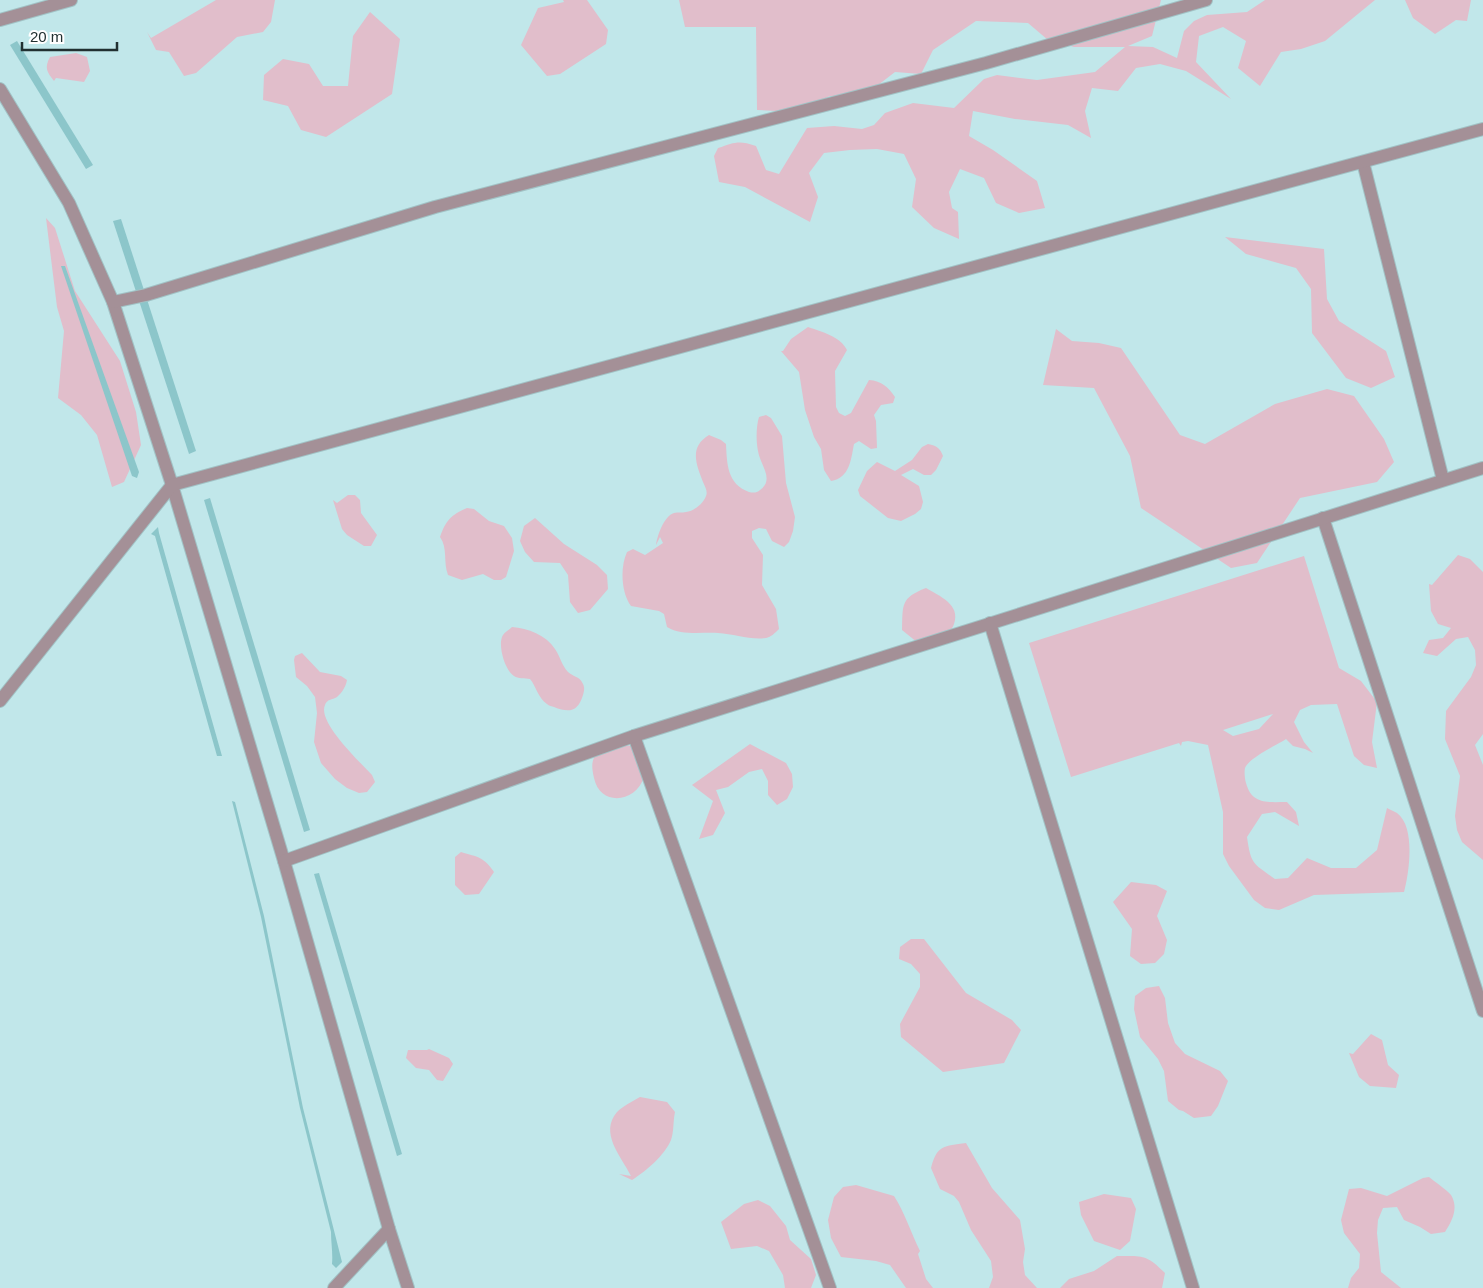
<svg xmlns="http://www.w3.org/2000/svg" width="1483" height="1288" font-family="Helvetica,sans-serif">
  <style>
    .green { fill: #e1becb; fill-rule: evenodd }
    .water { fill: #8cc6ca }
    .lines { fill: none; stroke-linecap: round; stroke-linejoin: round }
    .minor-casing { stroke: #a1c2c5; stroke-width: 14 }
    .minor { stroke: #a49097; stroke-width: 12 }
  </style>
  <rect width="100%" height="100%" fill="#c1e7ea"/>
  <!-- green -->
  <g class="green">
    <path d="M216,0H275L271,22L263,32L237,37L196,73L184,76L169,52L156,50L147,32L151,38Z"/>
    <path d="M563,0H587L608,30L606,44L560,74L547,76L521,45L538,8L564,2Z"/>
    <path d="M679,0H1161L1152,36L1128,46L1153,47L1177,58L1184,31L1194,21L1207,15L1247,12L1265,0H1375L1325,41L1301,49L1281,52L1260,86L1238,68L1246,41L1223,27L1199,36L1196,62L1231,99L1186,71L1160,64L1136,68L1118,91L1092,88L1085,111L1091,138L1068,125L1015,119L973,111L969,136L993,150L1037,181L1045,208L1019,213L996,203L984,178L960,169L949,192L952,208L958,212L959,239L934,228L912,207L916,179L904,154L877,149L850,150L824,153L809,173L818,197L810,222L745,187L719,182L714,156L718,148C735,142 739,140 756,146L766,170L779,174L807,128L834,126L862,129L874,125L885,113L913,103L954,108L984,79L997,75L1037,80L1095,72L1125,47H1074L1048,40L1028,23L976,21L933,50L921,74L895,72L856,102L830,96L795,112L757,110L756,27H685Z"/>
    <path d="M1405,0H1471L1467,21L1456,20L1435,34L1413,18Z"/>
    <path d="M370,12L400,39L392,94L326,137L301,130L288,106L263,100L264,75L283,59L309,64L323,86H348L353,36Z"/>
    <path d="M76,53L87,57L90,71L84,82L56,78L54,81C47,72 44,68 50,57Z"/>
    <path d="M46,218L55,228L75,291L120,361L136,412L141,445L124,482L112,487L97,435L81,415L58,398L64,331L57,307Z"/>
    <path d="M1225,237L1324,249L1327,299L1339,321L1386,351L1395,377L1371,388L1346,378L1312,333L1311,289L1296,268L1246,254Z"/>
    <path d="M808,327C822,332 840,336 847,350L835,371L836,407L839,413L845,416L851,413L869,380C882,381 888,387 895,397L893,403L881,405L874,415L876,421L877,448L871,449L859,441L854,444C851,459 850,478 831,481L824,470L821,449L814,437L805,410L799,372L781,351H783L791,339Z"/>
    <path d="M1056,329L1072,341L1099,343L1121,348L1180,435L1205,444L1275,404L1327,389L1354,396L1384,439L1394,462L1377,482L1300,498L1257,563L1231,568L1141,508L1130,456L1094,388L1043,385Z"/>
    <path d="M766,415L771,418L782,436L786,483L795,517L793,531L789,542L784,547L772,541L766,529L759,528L752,531V538L763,555L762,585L776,609L779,629C775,633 771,637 766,638C750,640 734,634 718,633C702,632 682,636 667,627L664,614L659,611L631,606C621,593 620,567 627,552L633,549L645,555L663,543L660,537L656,545C657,536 664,516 674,513C678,512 682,513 686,512C694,511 703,504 706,496C708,491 705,487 703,482C696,464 689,447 709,435L721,440L726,444C727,464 727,484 749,492C753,493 757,493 760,490C775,479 760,465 758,451C756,441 756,427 759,417Z"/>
    <path d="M928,444C937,446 940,448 943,456L936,470L931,475H924L913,469L901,475L919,486L923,502L921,509L915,514L901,521L888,518L860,496L858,490L867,471L877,462L895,471L912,460L922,447Z"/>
    <path d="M348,495H355L360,500L361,513L377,535L371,546H364L347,535L342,529L333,500L337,503Z"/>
    <path d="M467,508L474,509L489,521L504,526L512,538L514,551L506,577L501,580H494L483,574L462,580L448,575C443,562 448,548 440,537C446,520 451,515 467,508Z"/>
    <path d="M535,518L564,544L597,565L607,575L608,589L590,610L578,613L570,602L568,575L560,563L534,562L525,552L520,541L524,526Z"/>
    <path d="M1458,555L1470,559L1483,572V734L1475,745L1483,765V860L1462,842L1457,830L1455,816L1460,776L1445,739L1446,711L1471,677L1476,665L1475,650L1468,637L1456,639L1437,656L1423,653L1429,640L1443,638L1451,628L1438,624L1431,611L1429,584L1432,585Z"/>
    <path d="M1304,556L1339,668L1361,681L1377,702L1372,742L1377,768L1364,765L1354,756L1337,704L1311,705L1300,710L1294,722L1304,742L1313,753L1305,749L1293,746L1286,739C1277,745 1249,758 1245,768C1244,772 1245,780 1246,783C1252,805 1268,802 1287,802L1296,812L1299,826L1275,812L1262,814L1247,837C1251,865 1253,863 1275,879L1288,878L1307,858L1331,868H1356L1377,850L1387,808C1390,810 1394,811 1397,813C1416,827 1409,873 1404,892L1314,895L1279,910L1265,908L1254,900L1229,866L1223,854V812L1208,745L1188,741L1182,742L1181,746L1179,743L1071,777L1029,643ZM1273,714L1259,729L1233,736L1223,730Z"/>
    <path d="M926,588C939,596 961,604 954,624C952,631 941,639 936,645L923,647L902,630C903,605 900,598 926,588Z"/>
    <path d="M512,627C528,628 546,635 555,649C560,656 562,666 568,672C573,677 580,676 583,684C585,688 584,691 583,695C578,712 569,713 554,707C552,706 549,706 547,704C538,698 536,686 530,679C525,678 518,679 514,676C505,671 497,644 503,635C505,632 509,630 512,627Z"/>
    <path d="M302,653L320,672L341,676L347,680C346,686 342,693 337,697C332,700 327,699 325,705C317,722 361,763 372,775L375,782L367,792L359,793L347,788L335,779L321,763L314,742L317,713L315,697L307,686L296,677L294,660L295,656Z"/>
    <path d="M750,744L786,763L792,774L793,787L787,799L777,805L768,795V781L762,769L749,772L728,787L716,790L725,813L713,835L699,839L713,801L692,785Z"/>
    <path d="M616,745L640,746C641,754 646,770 644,777C636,803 600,807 594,778C592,768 591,764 595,755Z"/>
    <path d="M461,852C478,857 484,857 494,872L479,894L465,895L455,885V857Z"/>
    <path d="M1131,882L1156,885L1167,891L1157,916L1167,940L1164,954L1155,963L1141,964L1130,956L1132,929L1113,902Z"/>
    <path d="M911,939H924L966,993L1012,1020L1021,1030L1004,1063L943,1072L901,1037L900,1024L920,987V974L911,964L899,959L900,947Z"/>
    <path d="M1159,986L1165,998L1168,1023L1175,1043L1185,1054L1220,1071L1228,1081L1218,1106L1211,1116L1194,1118L1183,1111L1179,1110L1168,1101L1164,1071L1158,1059L1140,1037L1134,1009L1135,996L1146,988Z"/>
    <path d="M1371,1034L1382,1040L1388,1065L1399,1075L1396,1088L1370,1086L1359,1077L1349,1053L1353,1054Z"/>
    <path d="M429,1049L449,1058L453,1064L443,1081L437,1080L429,1070L416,1068L406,1058L408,1050H427Z"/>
    <path d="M640,1097L667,1102L675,1112C673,1121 674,1132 671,1140C665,1155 645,1172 632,1180L619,1174L631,1176C621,1156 599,1133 617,1112C623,1106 633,1101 640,1097Z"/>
    <path d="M966,1143L992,1188L1020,1220L1025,1249L1023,1262L1025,1275L1037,1288H989L993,1277L991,1261L971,1230L959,1202L954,1196L940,1189L931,1168C937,1145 944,1146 966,1143Z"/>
    <path d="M1429,1177C1435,1182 1447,1190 1451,1195C1459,1208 1452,1221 1445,1232L1431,1234L1420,1227L1404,1220L1397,1207L1383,1208L1378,1220L1377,1233L1381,1272L1401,1288H1348L1351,1278L1359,1268L1360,1254L1344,1233L1341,1220L1349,1189L1361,1188L1387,1196L1423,1178Z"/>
    <path d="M856,1185L894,1196C905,1213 911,1233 920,1251L918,1254L926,1279L933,1288H906L890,1265L876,1261L841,1257L831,1238L828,1220L834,1197L843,1187Z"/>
    <path d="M1104,1194L1131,1198L1136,1209L1130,1241L1120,1250L1094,1241L1081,1215L1079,1202Z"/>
    <path d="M758,1200L770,1206L786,1226L790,1240L811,1259L816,1275L811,1288H785L783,1275L769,1251L757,1246L731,1249L721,1222L744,1204Z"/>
    <path d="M1117,1256C1143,1256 1146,1254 1165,1273L1162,1288H1060L1069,1279L1094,1271Z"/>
  </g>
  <!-- water -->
  <g class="water">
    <path d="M17,41L93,165L86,169L10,45Z"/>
    <path d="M121,219L196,451L189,454L113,221Z"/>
    <path d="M61,266H65L139,472L137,478L132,476Z"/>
    <path d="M210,498L310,830L304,832L204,500Z"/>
    <path d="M158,527L159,533L222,756H217L155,536L151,534Z"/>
    <path d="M232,801L235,802L264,916L303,1108L342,1262L336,1268L332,1264C333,1253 331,1243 331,1232L300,1108L261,917Z"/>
    <path d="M319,873L402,1154L397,1156L314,874Z"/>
  </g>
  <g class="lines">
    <!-- minor casing -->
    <g class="minor-casing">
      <g id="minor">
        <path d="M0,20L71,0"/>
        <path d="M0,89L69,203L113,302L172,485L284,861L389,1229L408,1288"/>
        <path d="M1363,162L1443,480"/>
        <path d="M113,302L146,295L435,207L986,63L1206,0"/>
        <path d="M1323,518L1483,1011"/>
        <path d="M990,623L1193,1288"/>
        <path d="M0,701L172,485L1483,129"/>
        <path d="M634,736L830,1288"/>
        <path d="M284,861L634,736L1483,468"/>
        <path d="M334,1288L389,1229"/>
      </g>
    </g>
    <!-- minor -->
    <use href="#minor" class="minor"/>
  </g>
  <!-- scale -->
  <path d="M22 42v8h95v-8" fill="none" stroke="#213031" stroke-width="2.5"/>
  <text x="30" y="42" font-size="15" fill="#213031" stroke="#ffffff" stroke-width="4" paint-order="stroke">20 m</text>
</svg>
